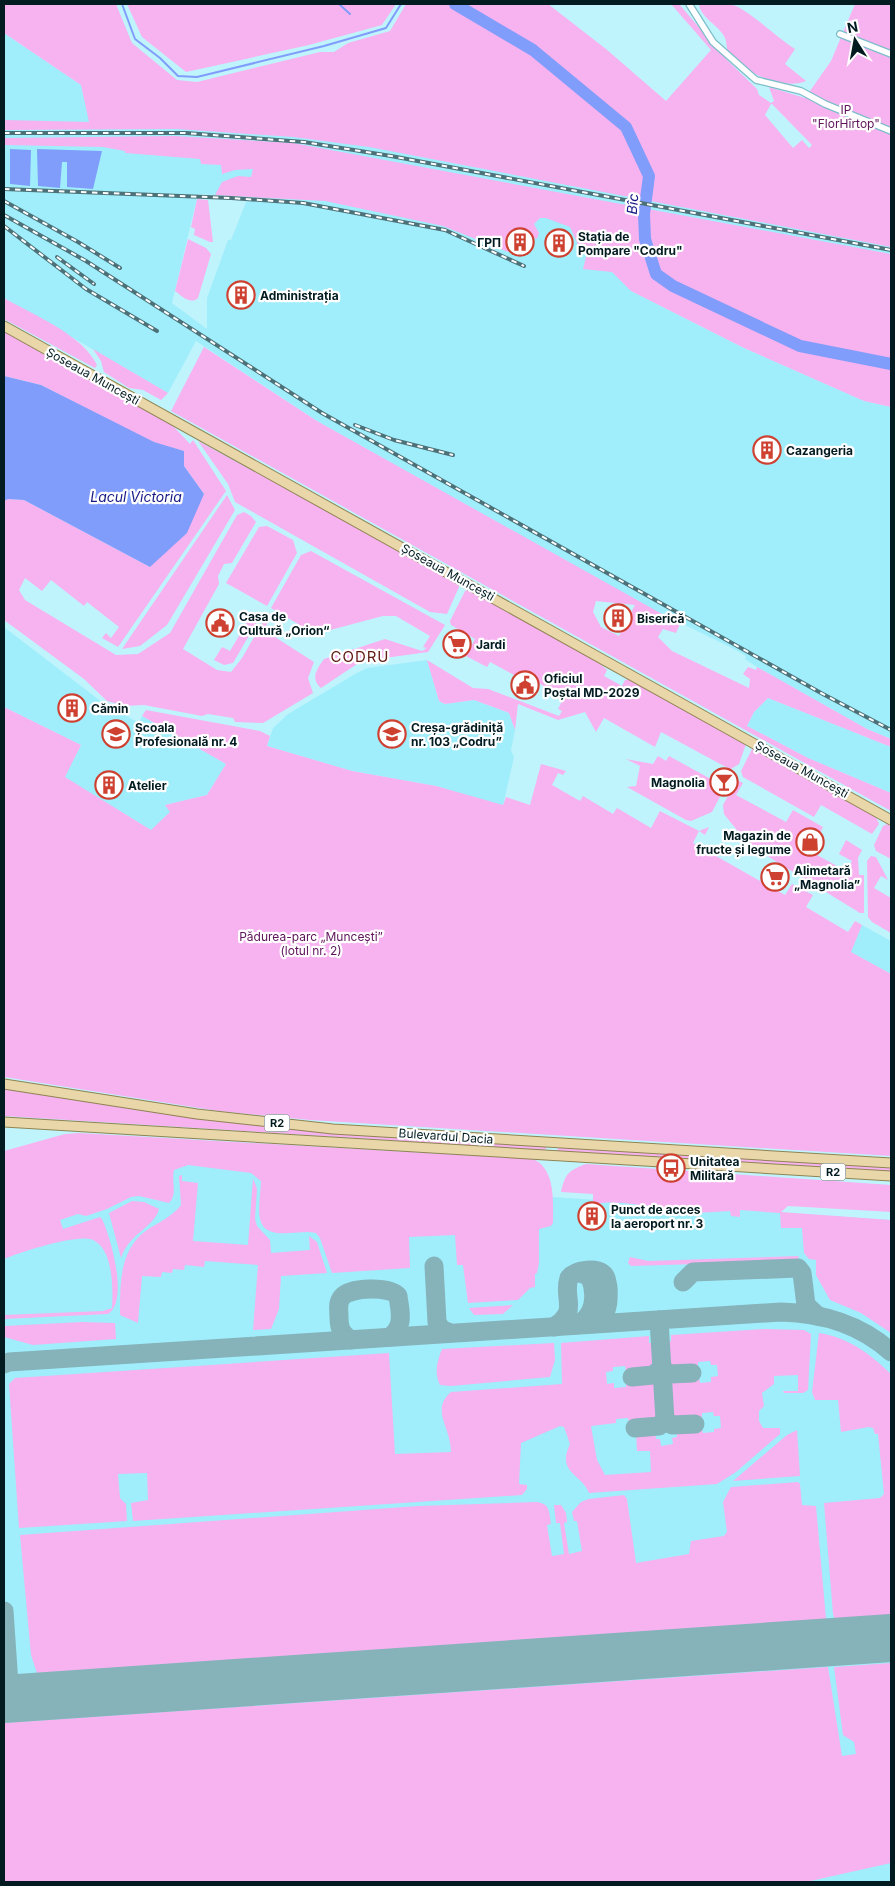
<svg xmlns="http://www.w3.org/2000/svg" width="895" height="1886" font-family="Inter,sans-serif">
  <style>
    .built { fill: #a0eefb; fill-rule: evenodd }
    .green { fill: #f7b2f0; fill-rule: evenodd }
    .water { fill: #819dfb }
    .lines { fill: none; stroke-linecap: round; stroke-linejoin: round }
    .stream { stroke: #819dfb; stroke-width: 2 }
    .river { stroke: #819dfb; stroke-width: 12 }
    .taxiway { stroke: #86b2ba; stroke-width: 19 }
    .runway { stroke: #86b2ba; stroke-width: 48 }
    .minor-casing { stroke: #7ebeca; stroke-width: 8 }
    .primary-casing { stroke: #8e8453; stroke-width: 11 }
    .minor { stroke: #fff; stroke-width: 5.5 }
    .primary { stroke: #e9d7a9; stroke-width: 9 }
    .rail-casing { stroke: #4d7178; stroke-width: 4 }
    .rail { stroke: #fff; stroke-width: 2; stroke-dasharray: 5.5; stroke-linecap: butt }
    .labels { text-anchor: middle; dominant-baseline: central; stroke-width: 4.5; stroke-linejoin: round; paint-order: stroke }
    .shield { fill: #fff; stroke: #4d5f63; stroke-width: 1 }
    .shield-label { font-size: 11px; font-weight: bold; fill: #011b20 }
    .park-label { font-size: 12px; fill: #5e125a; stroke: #fff }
    .poi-label { font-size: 12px; font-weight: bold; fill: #011b20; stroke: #fff; text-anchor: start }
    .street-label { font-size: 12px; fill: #011b20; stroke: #fff }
    .water-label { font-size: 14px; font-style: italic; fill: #161984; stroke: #fff }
    .quarter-label { font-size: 15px; letter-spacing: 1px; fill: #611d15; stroke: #fff }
  </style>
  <rect width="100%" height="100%" fill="#c0f4fd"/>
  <!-- built -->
  <g class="built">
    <path d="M4,33L81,85L891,212V307L631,291L744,348L864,401L891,407V739L867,729L757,667L745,659L746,656L734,649L650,608L317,421L196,341L168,393L4,298ZM198,194L248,197L231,240H228L207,298V329L172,303Z"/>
    <path d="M4,627L103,703L139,723L142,716L226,764L207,795L165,805L171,812L151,830L64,777L81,745L4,707Z"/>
    <path d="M427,660L439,701L445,704L474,700L509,713L515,730L511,750L514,757L503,806L436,786L352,771L267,746L273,728L288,714L355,674L367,668Z"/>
    <path d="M768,698L891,747V793L808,758L747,726L754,712Z"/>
    <path d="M862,925L891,941V974L850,952Z"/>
    <path d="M145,1159L553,1197L891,1220V1882H4V1234Z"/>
  </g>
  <!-- green -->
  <g class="green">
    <path d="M4,4H116L132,43L177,80L197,82L320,52H334L348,43L390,31L406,4H548L606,49L666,101L711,50L671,4H679L727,60L757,89L759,95L771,103L774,101L769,87L805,98L831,61L855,4H891V247L369,147L293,137L177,129L4,130V120L89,122L81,85L4,33ZM771,104H772L812,145L809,148L802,140L793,148L765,115Z"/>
    <path d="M127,4H396L382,25L309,45L186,72L142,37Z"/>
    <path d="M699,4C709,4 721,2 730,4C746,7 778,39 795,49L785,64L806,81C784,91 740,72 728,51C726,47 727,40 724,36C717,24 700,17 699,4Z"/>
    <path d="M175,136L293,143L891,254V407L864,401L744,348L631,291L612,272L583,269L588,249H580L570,227L546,218H540L534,224L539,233L537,239L517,232L508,252L443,226L325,201L215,195L222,182L238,176L251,177L253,169L235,170L222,174L221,165L201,164L200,159L125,153V151L103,147L4,145V138Z"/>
    <path d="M197,199L208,200L213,242H210L194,235L195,229L191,227Z"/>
    <path d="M188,239L206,248L211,254L198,298C190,305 182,296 175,291Z"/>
    <path d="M4,298C33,315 82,334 97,365L95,368L4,319Z"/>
    <path d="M4,331L172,425L190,444L193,440L226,491L118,647L102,638L106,633L111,638L119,627L87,602L84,606L51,580L42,591L25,578L19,590L25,600L116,655L138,654L170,633L237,515L244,512L251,516L256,522L232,563L224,564L218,576L219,584L183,649L217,670L231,672L242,658L268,613L272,615L264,630L314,662L308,678L313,693L263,723L235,722L233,718L208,714L202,716L144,705L125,706L107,701L84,679L4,620V501L8,499L24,500L150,567L204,494L184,466V451L154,443L41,385L4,376Z"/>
    <path d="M204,347L317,421L680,624L676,633L663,629L658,637L672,651L749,688L750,679L743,674L748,667L756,670L757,667L867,729L891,739V747L768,698L754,712L747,726L808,758L891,793V811L171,411ZM596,601L635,605L619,636L601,627L593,612Z"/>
    <path d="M93,349L168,393L161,400L143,390L129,388L104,372L101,361Z"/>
    <path d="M198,441L458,582L459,587L447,614L430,612L235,502L228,484Z"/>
    <path d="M227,495L235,510L167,625L140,646L122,649Z"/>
    <path d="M267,526L293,540L297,553L267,606L226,583L259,527Z"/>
    <path d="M311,551L445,625L428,652L370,660L357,664L321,688C310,678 317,669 324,659L385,639L422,651L427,648L423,647L430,636L396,616H383L315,634L271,608L301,555Z"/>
    <path d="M470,589L598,662L607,670L604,676L622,686L625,680L630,679L746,744L739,764L731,769L724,766L661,732L655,747L604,718L596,732L585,712L558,720L518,704L515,730L509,713L504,711L474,700L445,704L439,701L427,660L473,688L488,689L559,716L562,711L558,709L564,697L531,679L529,683L490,662L487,667L466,656L475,639L451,625L450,621L465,591Z"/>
    <path d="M250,617L257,622L233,663L224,665L214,660L222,647L230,651Z"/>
    <path d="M4,707L81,745L65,777L151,830L170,812L165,805L207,795L226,764L142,716L146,710L260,731L270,736L267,746L352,771L436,786L503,805L506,797L530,805L541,764L566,771L563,775L558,773L552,785L580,801L583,796L613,814L617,808L651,828L660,811L699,831L709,827L705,835L699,831L693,843L785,895L792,884L813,895L806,907L848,932L855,921L862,925L851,952L891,974V1156L310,1120L218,1111L4,1077Z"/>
    <path d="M752,749L876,817L879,824L872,834L821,805L814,817L743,777L741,771Z"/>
    <path d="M658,756L666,761L669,756L718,783L716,787L723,791L712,812L691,821L686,820L627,787L636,786L640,766L626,759L653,764Z"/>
    <path d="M737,780L743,783L736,795L786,822L793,810L823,827L816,841L802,834L797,844L846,871L852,861L839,854L846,840L862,850L858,858L859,875H864V913H860L748,844L724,814L723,805Z"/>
    <path d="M887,824L891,826V859L876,851L874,845L883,826Z"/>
    <path d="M871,856L876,857L888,880L881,876L874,888L891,898V933L872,922L868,917L867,861Z"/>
    <path d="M4,1088C112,1107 220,1122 329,1132C401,1139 473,1142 544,1146L547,1148L544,1150L4,1116Z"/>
    <path d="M79,1133L533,1159C556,1169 553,1202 553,1223L551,1226L539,1229V1263L537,1273L535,1274V1287L530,1288L518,1300L468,1303L463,1265H457L455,1235L409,1237L410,1268L332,1273L320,1238L316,1233C307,1231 298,1233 289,1233C250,1236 260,1209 261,1181L251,1173L188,1165L174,1170C171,1183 178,1193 169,1203L139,1196L131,1197L107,1209L86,1216L78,1214L60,1220L63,1229L100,1217L102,1219C111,1238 129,1301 108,1314L4,1319V1315L103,1311L112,1308C113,1289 114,1246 90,1239C74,1235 20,1252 4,1259V1151L65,1134Z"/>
    <path d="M559,1146L891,1167V1172L557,1151Z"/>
    <path d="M586,1164L891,1185V1212L788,1206L781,1212L891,1220V1333L861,1313L830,1300L816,1275V1260L809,1259L804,1253L802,1228H781L780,1213L740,1210V1217L731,1216L730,1211L660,1215L659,1207C643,1206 603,1198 593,1206V1194L561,1192C565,1174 569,1170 586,1164Z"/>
    <path d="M182,1175V1181L198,1183L193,1241L248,1245L253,1178L257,1189L255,1219L257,1226L270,1240L271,1253L310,1250L309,1236L317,1242L327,1273L281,1276L279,1309L271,1329L253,1330L258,1265L205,1261L204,1267L185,1265L184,1270L173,1269L172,1273L162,1272L161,1277L142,1276L138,1323L120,1315C120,1285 119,1249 147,1230C159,1222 172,1217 181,1205L179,1176Z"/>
    <path d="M132,1201L144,1202L159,1209C154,1228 130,1232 121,1258L109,1213Z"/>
    <path d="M799,1256L797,1261L631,1266L628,1263L630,1257L648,1261Z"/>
    <path d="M513,1305L503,1314L474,1315L469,1308Z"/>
    <path d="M82,1322L115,1323L116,1339L33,1345L4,1337V1326Z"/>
    <path d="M764,1329L804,1330L811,1334L808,1390L803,1393H784L783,1391H798V1375L774,1376V1384L762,1393L764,1406L759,1411V1421L763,1428H780V1434L736,1472L717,1484L589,1493C582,1474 556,1473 570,1444L564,1427L560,1426L521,1443L519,1484L527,1485V1489L522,1495L133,1521L131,1503L148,1500L147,1473L118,1474L120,1498L126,1504L127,1521L19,1528L9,1384L15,1378L389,1353L395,1454L451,1452C451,1427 430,1410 451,1392L562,1384L561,1343L649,1336V1343H654L657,1362L655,1363L656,1369L632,1373L631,1370L626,1371L625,1366L613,1367V1371L606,1372L607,1384L614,1383V1388L626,1387V1383H633V1381L652,1379V1381H656L661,1413L658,1414L659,1420L635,1424V1421L629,1422L628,1418L616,1419V1423L591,1426L597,1460L605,1475L651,1472L650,1451H637L636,1432L655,1430L656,1439H660L661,1446L673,1444L672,1438L677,1437L676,1429L696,1427V1430H702L703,1433L714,1432V1429L721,1428L720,1416H714L713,1412L702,1413V1417H695V1419H671L666,1387L669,1386V1380L692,1376L693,1379L699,1378L700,1383L711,1382V1377L718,1376L717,1365H711L710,1361L698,1362V1366H692V1368L672,1370V1368H668L664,1348H667L666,1342L671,1341V1335Z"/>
    <path d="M819,1333C849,1338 869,1353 891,1374V1615L835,1619L833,1614L824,1503L880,1498L884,1494L878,1434H875L873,1428L869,1427L841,1432L838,1400H815L812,1392Z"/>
    <path d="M554,1343L555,1360L550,1377L451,1386L440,1385C434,1373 437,1361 442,1349Z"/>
    <path d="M797,1430L800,1476L733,1481L787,1435Z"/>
    <path d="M798,1482L800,1484L802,1505L816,1506L826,1619L37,1673L31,1655L20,1535L418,1506L537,1502C550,1504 549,1511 551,1524L547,1525L552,1556L564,1554L560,1523H556L554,1505H561L566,1513L567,1522L564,1523L569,1554L582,1551L577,1521H574L572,1512L581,1502L589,1499L624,1495L627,1499L636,1563L689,1554L691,1541L724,1536L727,1532L723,1502L731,1487Z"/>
    <path d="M891,1663V1863L806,1882H4V1723L828,1667L842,1756L856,1754L854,1742L843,1735L834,1667Z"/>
  </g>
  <!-- water -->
  <g class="water">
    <path d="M10,149L31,150L30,186L10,184Z"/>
    <path d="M37,149L102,151L93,189L67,187V162H62L60,188L38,186Z"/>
    <path d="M4,376L41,385L154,442L184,451V466L204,494L187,533L150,567L24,500L8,499L4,501Z"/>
  </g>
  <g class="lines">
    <!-- stream -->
    <g class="stream">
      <path d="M122,4L135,39L160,58L178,76L197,77L324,46L386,28L401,4"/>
      <path d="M339,4L350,14"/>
    </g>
    <!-- river -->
    <path class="river" d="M455,4L533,50L626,127L649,176L644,214L645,239L656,274L673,286L800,346L891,364"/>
    <!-- taxiway -->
    <g class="taxiway">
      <path d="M434,1266L437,1322L441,1329L450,1333"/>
      <path d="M683,1282L693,1272L798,1268L802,1273L806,1305L818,1316"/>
      <path d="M659,1320L665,1420L672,1425L695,1424"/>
      <path d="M576,1325C595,1317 597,1295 590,1277L579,1272"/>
      <path d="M554,1327C580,1310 562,1299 569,1278C575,1270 599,1266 605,1276C607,1279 607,1283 608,1287C609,1304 608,1316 592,1324"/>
      <path d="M351,1340C341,1333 339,1328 339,1317C339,1310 337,1303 342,1297C350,1287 390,1286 398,1296C400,1312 405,1326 390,1337"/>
      <path d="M4,1364L9,1362L781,1312C822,1313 860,1324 891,1352"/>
      <path d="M662,1369L670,1374L692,1373"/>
      <path d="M632,1377L653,1375L662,1368"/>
      <path d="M635,1428L659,1426L665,1420"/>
      <path d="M4,1611L10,1699"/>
    </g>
    <!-- runway -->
    <path class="runway" d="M4,1699L891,1638"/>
    <!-- minor casing -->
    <g class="minor-casing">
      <g id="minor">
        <path d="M689,4L713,42L756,80L801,91L825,104L891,131"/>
        <path d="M840,34L891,54"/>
      </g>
    </g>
    <!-- primary casing -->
    <g class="primary-casing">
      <g id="primary">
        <path d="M4,326L891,820"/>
        <path d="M4,1084L197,1114L333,1129L891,1163"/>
        <path d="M4,1122L891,1176"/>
      </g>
    </g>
    <!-- minor -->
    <use href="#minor" class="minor"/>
    <!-- primary -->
    <use href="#primary" class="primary"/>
    <!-- rail casing -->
    <g class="rail-casing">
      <g id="rail">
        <path d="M4,133H186L304,142L391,156L891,250"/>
        <path d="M4,189L231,198L303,203L445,230L524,266"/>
        <path d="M4,201L78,242L120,268"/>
        <path d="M4,215L86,261L322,413L821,693L891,730"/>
        <path d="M4,226L86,289L157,331"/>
        <path d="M57,257L94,284"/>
        <path d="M355,425L394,440L453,455"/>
      </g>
    </g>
    <!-- rail -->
    <use href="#rail" class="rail"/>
  </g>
  <!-- icons -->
  <defs>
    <g id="building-ring" transform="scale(1.4375)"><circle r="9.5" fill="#fff" stroke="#ce4131" stroke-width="1.5"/><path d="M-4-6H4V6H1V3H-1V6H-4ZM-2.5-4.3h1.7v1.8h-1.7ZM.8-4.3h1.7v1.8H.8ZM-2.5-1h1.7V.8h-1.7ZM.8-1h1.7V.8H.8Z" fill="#ce4131"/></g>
    <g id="civic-ring" transform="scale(1.4375)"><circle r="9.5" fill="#fff" stroke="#ce4131" stroke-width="1.5"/><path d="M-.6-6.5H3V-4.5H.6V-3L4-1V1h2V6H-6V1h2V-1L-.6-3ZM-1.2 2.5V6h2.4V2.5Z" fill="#ce4131"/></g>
    <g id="supermarket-ring" transform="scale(1.4375)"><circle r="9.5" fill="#fff" stroke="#ce4131" stroke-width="1.5"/><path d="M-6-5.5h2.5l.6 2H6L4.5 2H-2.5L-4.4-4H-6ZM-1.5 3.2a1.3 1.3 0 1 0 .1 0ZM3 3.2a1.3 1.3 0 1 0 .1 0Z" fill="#ce4131"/></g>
    <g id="university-ring" transform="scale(1.4375)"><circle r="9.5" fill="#fff" stroke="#ce4131" stroke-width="1.5"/><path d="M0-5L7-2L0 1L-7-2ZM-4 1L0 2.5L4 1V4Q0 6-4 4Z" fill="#ce4131"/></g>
    <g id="school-ring" transform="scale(1.4375)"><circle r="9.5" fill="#fff" stroke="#ce4131" stroke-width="1.5"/><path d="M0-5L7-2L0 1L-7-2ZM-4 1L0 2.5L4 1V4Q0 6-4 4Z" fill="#ce4131"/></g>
    <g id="bar-ring" transform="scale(1.4375)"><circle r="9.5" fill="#fff" stroke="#ce4131" stroke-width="1.5"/><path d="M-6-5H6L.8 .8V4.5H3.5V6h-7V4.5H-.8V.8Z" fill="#ce4131"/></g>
    <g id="shop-ring" transform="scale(1.4375)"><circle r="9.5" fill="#fff" stroke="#ce4131" stroke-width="1.5"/><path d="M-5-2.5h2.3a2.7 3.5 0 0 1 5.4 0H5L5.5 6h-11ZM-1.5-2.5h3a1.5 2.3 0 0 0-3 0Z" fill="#ce4131"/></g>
    <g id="bus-ring" transform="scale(1.4375)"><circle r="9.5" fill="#fff" stroke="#ce4131" stroke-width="1.5"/><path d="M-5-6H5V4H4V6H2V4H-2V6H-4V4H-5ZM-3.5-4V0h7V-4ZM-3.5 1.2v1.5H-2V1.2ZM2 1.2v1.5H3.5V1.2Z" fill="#ce4131"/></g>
  </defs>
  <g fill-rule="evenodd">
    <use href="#building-ring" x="520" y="242"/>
    <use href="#building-ring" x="559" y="243"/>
    <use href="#building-ring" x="241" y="295"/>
    <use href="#building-ring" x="767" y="450"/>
    <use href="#building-ring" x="618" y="618"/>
    <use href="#civic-ring" x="220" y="623"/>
    <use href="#supermarket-ring" x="457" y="644"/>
    <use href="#civic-ring" x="525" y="685"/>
    <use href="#building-ring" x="72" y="708"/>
    <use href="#university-ring" x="116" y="734"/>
    <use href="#school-ring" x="392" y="734"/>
    <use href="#bar-ring" x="724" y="782"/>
    <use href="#building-ring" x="109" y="785"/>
    <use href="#shop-ring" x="810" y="842"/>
    <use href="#supermarket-ring" x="775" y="877"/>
    <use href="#bus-ring" x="671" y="1168"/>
    <use href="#building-ring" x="592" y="1216"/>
  </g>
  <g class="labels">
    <!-- shield labels -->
    <g class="shield">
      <rect x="264.5" y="1114.5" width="25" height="17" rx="4"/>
      <rect x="820.5" y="1163.5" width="25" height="17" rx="4"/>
    </g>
    <g class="shield-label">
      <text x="277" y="1123">R2</text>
      <text x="833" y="1172">R2</text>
    </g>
    <!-- park labels -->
    <g class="park-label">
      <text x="846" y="109">IP<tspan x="846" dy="14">"FlorHîrtop"</tspan></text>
      <text x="311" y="936">Pădurea-parc „Muncești”<tspan x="311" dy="14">(lotul nr. 2)</tspan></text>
    </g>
    <!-- poi labels -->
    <g class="poi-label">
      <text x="578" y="236">Stația de<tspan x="578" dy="14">Pompare "Codru"</tspan></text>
      <text x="501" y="242" text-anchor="end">ГРП</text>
      <text x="260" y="295">Administrația</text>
      <text x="786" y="450">Cazangeria</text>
      <text x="239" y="616">Casa de<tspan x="239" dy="14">Cultură „Orion“</tspan></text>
      <text x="637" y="618">Biserică</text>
      <text x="476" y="644">Jardi</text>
      <text x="544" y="678">Oficiul<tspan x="544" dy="14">Poștal MD-2029</tspan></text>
      <text x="91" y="708">Cămin</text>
      <text x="135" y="727">Școala<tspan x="135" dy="14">Profesională nr. 4</tspan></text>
      <text x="411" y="727">Creșa-grădiniță<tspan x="411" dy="14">nr. 103 „Codru”</tspan></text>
      <text x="705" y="782" text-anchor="end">Magnolia</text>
      <text x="128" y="785">Atelier</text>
      <text x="791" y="835" text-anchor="end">Magazin de<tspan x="791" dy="14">fructe și legume</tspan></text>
      <text x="794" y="870">Alimetară<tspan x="794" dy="14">„Magnolia”</tspan></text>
      <text x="690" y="1161">Unitatea<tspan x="690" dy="14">Militară</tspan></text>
      <text x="611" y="1209">Punct de acces<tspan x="611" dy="14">la aeroport nr. 3</tspan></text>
    </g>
    <!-- street labels -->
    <g class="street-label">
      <text transform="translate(93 376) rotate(29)">Șoseaua Muncești</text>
      <text transform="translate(448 572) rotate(29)">Șoseaua Muncești</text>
      <text transform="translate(802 769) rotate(29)">Șoseaua Muncești</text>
      <text transform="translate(446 1136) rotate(4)">Bulevardul Dacia</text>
    </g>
    <!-- water labels -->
    <g class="water-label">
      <text transform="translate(632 204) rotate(-86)">Bîc</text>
      <text x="136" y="496">Lacul Victoria</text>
    </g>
    <!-- quarter labels -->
    <g class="quarter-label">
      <text x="360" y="656">CODRU</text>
    </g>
  </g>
  <!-- border -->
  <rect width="895" height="1886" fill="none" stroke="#011b20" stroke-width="10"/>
  <!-- north arrow -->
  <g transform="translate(855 40) rotate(349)" stroke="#ffffff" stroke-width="4" paint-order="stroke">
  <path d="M0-4L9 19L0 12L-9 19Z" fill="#011b20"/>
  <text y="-8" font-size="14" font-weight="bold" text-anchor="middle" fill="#011b20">N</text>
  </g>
</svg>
